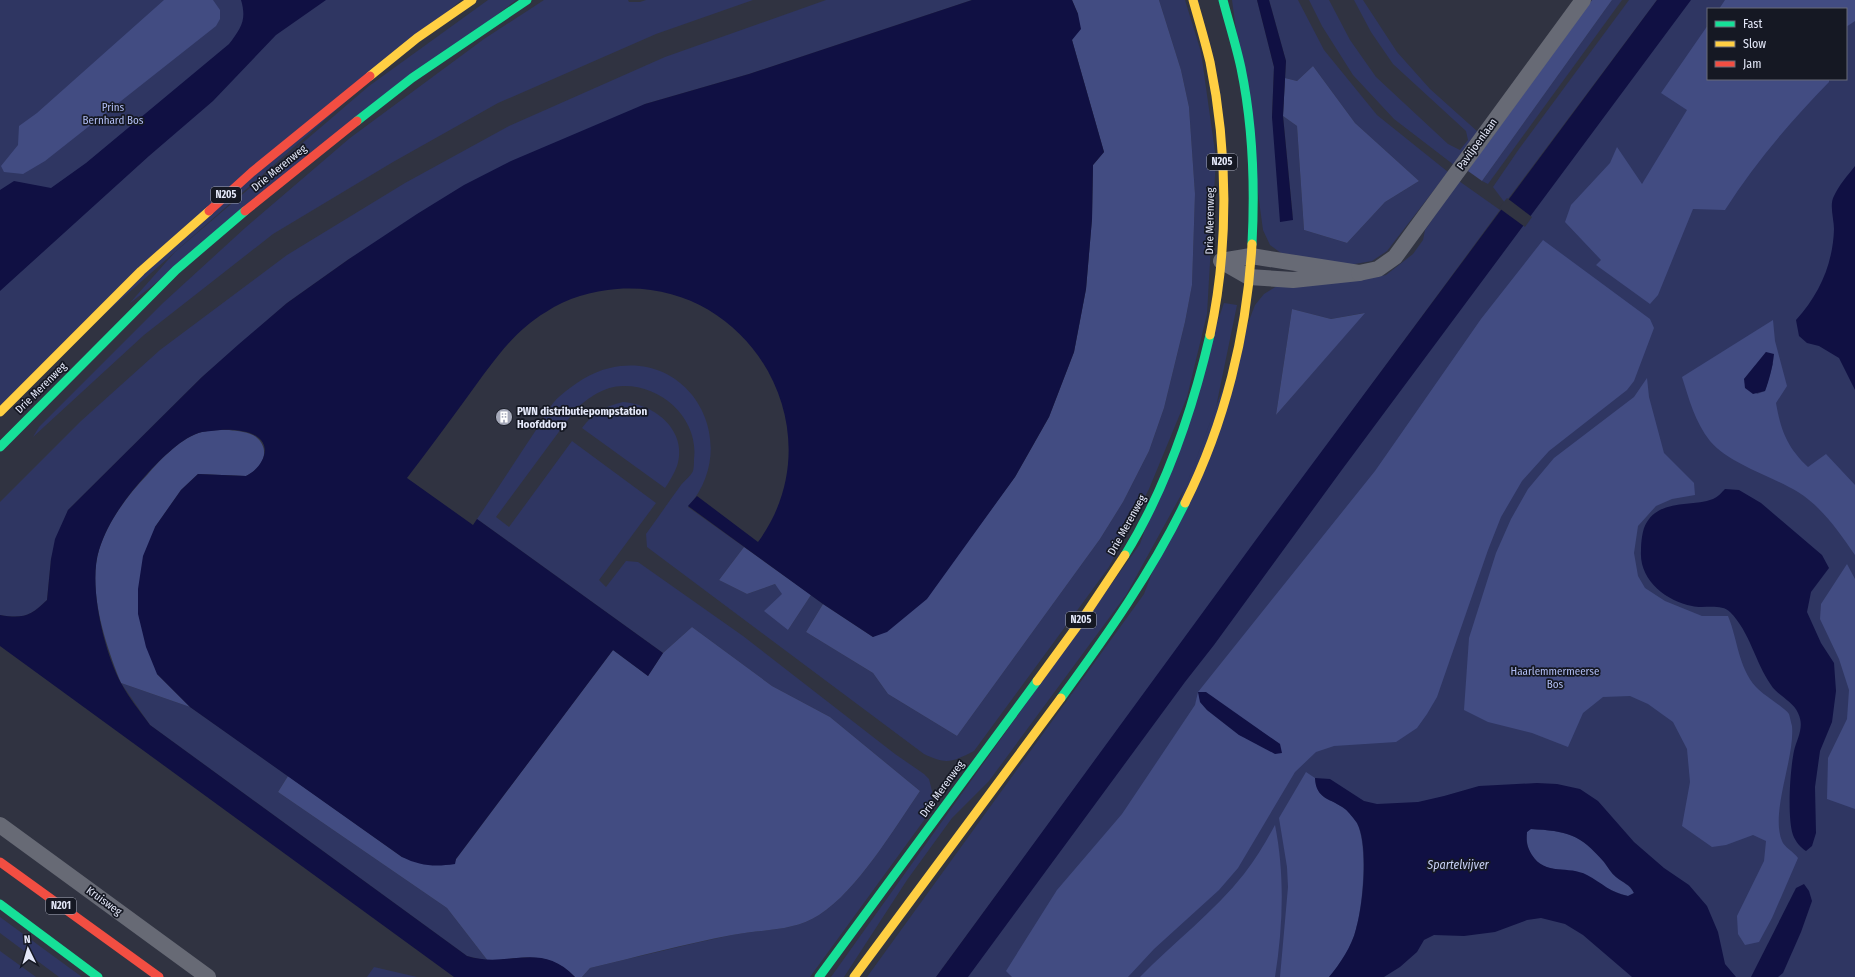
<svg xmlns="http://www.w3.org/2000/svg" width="1855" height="977" font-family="'Fira Sans Condensed',sans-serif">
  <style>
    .green { fill: #2f3662; fill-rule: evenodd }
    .forest { fill: #424c82; fill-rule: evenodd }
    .water { fill: #101043; fill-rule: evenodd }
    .pier { fill: #303341 }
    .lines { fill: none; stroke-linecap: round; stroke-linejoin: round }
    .street { stroke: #676a75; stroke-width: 16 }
    .fast { stroke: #16e098; stroke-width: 9 }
    .slow { stroke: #ffcf43; stroke-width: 9 }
    .jam { stroke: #f24e42; stroke-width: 9 }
    .labels { text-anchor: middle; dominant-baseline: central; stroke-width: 3.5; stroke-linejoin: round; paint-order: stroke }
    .shield { fill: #151823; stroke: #a6aab9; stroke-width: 1 }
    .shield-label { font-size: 10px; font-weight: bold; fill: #e4e8f9 }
    .park-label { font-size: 11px; fill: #b1bdf3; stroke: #151823 }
    .street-label { font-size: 11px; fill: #e4e8f9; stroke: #151823 }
    .poi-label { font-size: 11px; font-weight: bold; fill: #e4e8f9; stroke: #151823; text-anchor: start }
    .water-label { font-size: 12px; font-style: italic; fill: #c9d2f6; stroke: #151823 }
  </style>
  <rect width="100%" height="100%" fill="#303341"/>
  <!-- green -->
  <g class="green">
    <path d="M0,0H461L0,406Z"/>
    <path d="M488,0H516L129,304L175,252L369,86Z"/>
    <path d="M544,0H628L629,2H640L646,0H753L656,34L498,103L393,162L273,234L144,335L33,437L39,427L163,303L245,228L350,138L484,39Z"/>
    <path d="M826,0H972L749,74L645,104L349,259L287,303L202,377L68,510L51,559L47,600C31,616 23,619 0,615V502L81,421L160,350L287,255L405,183L509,126L665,57Z"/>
    <path d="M1159,0H1185L1201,52L1216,159L1207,314L1187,397L1149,489L1109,567L974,751C952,762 947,765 924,754L647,547L646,534C658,518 669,501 681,485C685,480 691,476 693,471C694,467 694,462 694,459C699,419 662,385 623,386C604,386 588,398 575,410L496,517L509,527L572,441L656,503L599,580L606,587L626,561L638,562L743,636L895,754L924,774L929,779L933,795L930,812L810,977H582L590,968C637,957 684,945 732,935C761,929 793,932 819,915C857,891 894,829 920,791L830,717L772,686L692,627L663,653L477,519C497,490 516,460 536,430C543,420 550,404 560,396C574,384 591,372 610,368C691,349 743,444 688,507L744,547L719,580L747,594L775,584L783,593L788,630L811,595L823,604L806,632L873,673L888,694L957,736L1100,539L1123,502L1149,451L1164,408L1185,322L1192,285L1195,194L1189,107L1181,70Z"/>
    <path d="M1232,0H1257L1274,67L1272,117L1293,219L1283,116L1297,126L1304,230L1347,243L1385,202L1419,181L1355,123L1313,66L1297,81L1285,78L1286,61L1269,0H1298L1324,50L1377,115L1448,172L1387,251L1372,261L1349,265L1281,253L1270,245L1263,230Z"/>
    <path d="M1309,0H1329L1350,40L1376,77L1448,144L1460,150L1468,140L1466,131L1393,64L1371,32L1354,0H1363L1397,52L1430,89L1478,132L1454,165L1394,119L1353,75L1322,26Z"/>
    <path d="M1612,0H1622L1488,184L1482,181Z"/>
    <path d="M1629,0H1657L1505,203L1493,187L1519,149Z"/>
    <path d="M1683,0H1855V977H960ZM1708,9H1846V79H1708Z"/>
    <path d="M1459,181L1500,210L936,977H867L1144,594L1255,305L1264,294L1277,286L1360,280L1386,275L1413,254L1423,240L1425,230ZM1292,309L1331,319L1364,313L1276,415Z"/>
    <path d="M1224,303L1237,305L1216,407L1186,486L1126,595L989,781L952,818L907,880L844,977H831L1140,544Z"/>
    <path d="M623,402C655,404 688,431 677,466C674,474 669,482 665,488L582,428C593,413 605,406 623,402Z"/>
    <path d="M121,683L190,707L288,776L278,792L447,908L488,961L467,956L150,725Z"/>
    <path d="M0,917L82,977H59L0,933Z"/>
    <path d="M0,951L36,977H0Z"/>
    <path d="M374,967L417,977H367Z"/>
  </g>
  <!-- forest -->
  <g class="forest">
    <path d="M164,0H213L220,10V19L216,26L45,161L23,174L4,172L1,166L18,145L19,126L37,113Z"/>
    <path d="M1072,0H1159L1181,70L1189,107L1195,194L1192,285L1185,322L1164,408L1149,451L1123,502L1100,539L957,736L888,694L873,673L806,632L823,604L873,637L973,534L1015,477L1049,417L1074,352L1086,289L1092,219L1093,165L1104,152L1072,40L1078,14Z"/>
    <path d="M1592,0H1612L1482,181L1468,171L1473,163Z"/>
    <path d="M1725,0H1855V21L1846,27V9H1719Z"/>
    <path d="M1708,25V79H1829V82C1790,122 1755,163 1725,210L1693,209L1658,295L1650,304L1596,265L1601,260L1565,222L1571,205L1610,163L1617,147L1642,184L1687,110L1661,93Z"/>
    <path d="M1313,66L1355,123L1419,181L1385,202L1347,243L1304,230L1297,126L1283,116L1285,78L1297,81Z"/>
    <path d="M1543,240L1650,319L1654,328L1634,381L1627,390L1549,451L1522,481L1501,517L1488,550L1437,697L1427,714L1417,728L1396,742L1334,746L1316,752L1295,772L1238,868L1219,890L1154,949L1128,977H1012L1006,971L1057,890L1122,814L1195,705L1198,692L1375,471L1481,319ZM1200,702L1244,720L1280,744L1239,735L1207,710Z"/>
    <path d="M1292,309L1331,319L1365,313L1276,415Z"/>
    <path d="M1773,320L1775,341L1787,386L1776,403C1781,431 1787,447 1808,467L1826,454L1855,485V555C1839,532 1823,508 1798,492C1772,476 1729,464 1710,441C1695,422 1689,399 1682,377ZM1766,352L1773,364L1765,391L1757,394L1744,379Z"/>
    <path d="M1647,378L1649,397L1664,453L1694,483L1695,495L1672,499L1656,506L1638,526L1634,553L1638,576L1645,588L1665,601L1702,616H1728C1738,640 1738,667 1756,687C1763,695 1784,707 1789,714C1790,717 1791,723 1792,726C1795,758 1770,812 1782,841C1784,847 1794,852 1798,858L1772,918L1759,942L1745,945L1738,934L1737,916L1764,861L1766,841L1753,835L1726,845L1712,847L1682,826L1690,782L1687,749L1673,722L1648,704L1630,696L1603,697L1583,713L1568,747L1532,733L1488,722L1464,710L1469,638L1496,553L1511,519L1528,489L1554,458L1634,397Z"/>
    <path d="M229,430C237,431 250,432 256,437C272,450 262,469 246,476L198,474L181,490L155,527L157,674L190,707L121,683C106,646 87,590 99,550C108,521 127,496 148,474C160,460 183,436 202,432C211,430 220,430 229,430Z"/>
    <path d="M744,547L811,595L788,630L764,611L782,594L775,584L747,594L719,580Z"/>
    <path d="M1847,564L1855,579V809L1827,799L1828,758L1847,719L1849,690L1839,659L1820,619L1821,604Z"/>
    <path d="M692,627L772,686L830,717L920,791C894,829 857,891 819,915C793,932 761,929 732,935C684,944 637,957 590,968L582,977H575C549,950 522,958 488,961L447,908L278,792L288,776L402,857L454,864L456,859L613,650L648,676L663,653Z"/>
    <path d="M1306,772L1315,778C1316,800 1331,798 1345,809C1349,812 1354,819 1357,823C1368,845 1363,906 1356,929C1352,946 1340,964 1329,977H1280L1288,887L1287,867L1279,818Z"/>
    <path d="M1275,825C1285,875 1283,927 1275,977H1140C1174,942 1214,912 1244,874C1256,859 1266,842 1275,825Z"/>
    <path d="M1530,829C1567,831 1580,834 1604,862C1608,867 1611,873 1616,877C1623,883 1629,884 1634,893L1628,896C1607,891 1589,876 1567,871C1556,868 1544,870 1536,861C1528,852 1526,843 1527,832Z"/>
  </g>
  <!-- water -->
  <g class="water">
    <path d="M241,0H326L276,35L213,101L149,156L0,291V190L14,181L51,188L86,163L229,44C241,28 247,20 241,0Z"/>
    <path d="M972,0H1072L1078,14L1081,29L1072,40L1104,152L1093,165L1092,219L1086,289L1074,352L1049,417L1015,477L927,599L887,632L873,637L823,604L688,506L697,496L758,542C838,433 751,279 617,289C592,291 567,298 546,312C512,332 491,365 468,396C448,423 428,451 407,478L473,525L477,519L663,653L648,676L613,650L456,859L455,864C435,867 420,866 402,857L190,707L157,674L146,647L138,614V589L143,556L155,527L181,490L198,474L246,476C261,469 274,447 256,436C247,430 230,429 220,430C214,431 208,431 202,432C183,436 160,460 147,474C127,496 108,521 99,550C88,585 104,651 121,683C129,698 140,711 150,725L467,956C508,969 540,940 575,977H454L0,646V615C23,619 31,616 47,600L51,559L55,539L68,510L202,377L239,344L287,303L349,259L417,214L464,185L511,161L645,104L749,74Z"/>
    <path d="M1257,0H1269L1286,61L1283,116L1293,220L1280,222L1272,117L1274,67Z"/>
    <path d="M1657,0H1691L1341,471L1214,645L1185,682L968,977H936L1255,541Z"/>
    <path d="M1855,166V390L1839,358L1819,346L1807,343L1799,336L1796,320C1819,295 1833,264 1834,229C1834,219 1829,205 1834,196C1839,185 1848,175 1855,166Z"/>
    <path d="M1766,352L1774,354C1773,365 1769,381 1765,391L1753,394L1745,388L1744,379Z"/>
    <path d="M1725,489L1739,490L1761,503L1822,555L1829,568L1811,592L1807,612L1821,643L1834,663L1836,691L1832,722L1820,751L1815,787L1816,833L1812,846L1806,851C1801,848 1795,841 1793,835C1787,817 1790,770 1794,751C1797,738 1805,727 1798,713C1793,701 1778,696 1771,685C1755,662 1750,632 1730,612C1721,603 1703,609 1692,606C1666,601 1639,580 1641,551C1641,543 1642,529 1647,522C1661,499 1692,507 1713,499C1718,497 1722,492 1725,489Z"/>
    <path d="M1198,692H1206L1280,744L1282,753L1275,754L1239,735L1207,710L1200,702Z"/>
    <path d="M1315,778L1330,779L1364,801L1377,804L1418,802L1444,796L1479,786L1537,783L1557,784L1580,789L1598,801L1634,842L1664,868L1689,885L1707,906L1718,932L1725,964L1736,977H1632L1583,935L1565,924L1541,918L1527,920L1495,932L1464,936L1434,935L1424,940L1417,952L1400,967L1384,977H1329C1340,964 1352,946 1356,929C1363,906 1369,845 1357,823C1354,819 1349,812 1345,809C1331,798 1316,800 1315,778ZM1531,829C1567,831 1580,834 1604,862C1608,867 1611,873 1616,877C1623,883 1630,884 1634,893L1628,896C1611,893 1602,883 1587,875C1569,865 1545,876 1532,855C1527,847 1526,842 1527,832Z"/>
    <path d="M1804,884L1809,891L1812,901L1801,932L1783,973L1778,977H1751L1796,888Z"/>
  </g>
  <!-- pier -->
  <path class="pier" d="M1507,198L1532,217L1525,227L1499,208Z"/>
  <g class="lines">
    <!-- street -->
    <g class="street">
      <path d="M1251,256L1359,273L1293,280L1249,277L1221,261Z"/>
      <path d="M1359,273L1378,269L1395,257L1583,0"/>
      <path d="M0,825L208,977"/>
    </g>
    <!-- fast -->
    <g class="fast">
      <path d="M1223,0C1229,23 1236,45 1241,68C1253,126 1255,186 1252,244"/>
      <path d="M357,121L412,78L527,0"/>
      <path d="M0,447L176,270L245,211"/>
      <path d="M1125,555C1167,487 1192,412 1210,335"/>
      <path d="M1061,698C1107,635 1151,573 1185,503"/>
      <path d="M0,904L98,977"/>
      <path d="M819,977L1037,681"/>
    </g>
    <!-- slow -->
    <g class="slow">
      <path d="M1193,0C1199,21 1205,41 1210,62C1228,150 1229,247 1210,335"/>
      <path d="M370,76L417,38L472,0"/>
      <path d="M0,412L141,271L209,211"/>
      <path d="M1185,503C1225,423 1247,333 1252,244"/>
      <path d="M1037,681L1083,618L1125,555"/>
      <path d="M854,977L1061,698"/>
    </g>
    <!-- jam -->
    <g class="jam">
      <path d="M209,211L252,172L370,76"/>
      <path d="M245,211L357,121"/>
      <path d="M0,862L159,977"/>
    </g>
  </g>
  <!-- icons -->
  <defs>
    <g id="building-disc" transform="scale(0.9)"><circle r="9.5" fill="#a5a9b9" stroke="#151823"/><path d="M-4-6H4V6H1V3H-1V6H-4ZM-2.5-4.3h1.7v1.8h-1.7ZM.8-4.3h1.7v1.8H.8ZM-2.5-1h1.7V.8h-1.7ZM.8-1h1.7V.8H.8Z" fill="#fff"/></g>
  </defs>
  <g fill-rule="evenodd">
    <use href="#building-disc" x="504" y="417"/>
  </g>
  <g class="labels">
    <!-- shield labels -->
    <g class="shield">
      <rect x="1207" y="154" width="30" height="16" rx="3"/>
      <rect x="211" y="187" width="30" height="16" rx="3"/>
      <rect x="1066" y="612" width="30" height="16" rx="3"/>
      <rect x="46" y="898" width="30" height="16" rx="3"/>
    </g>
    <g class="shield-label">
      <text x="1222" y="162">N205</text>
      <text x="226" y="195">N205</text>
      <text x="1081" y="620">N205</text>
      <text x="61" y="906">N201</text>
    </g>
    <!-- park labels -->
    <g class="park-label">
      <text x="113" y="107">Prins<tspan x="113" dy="13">Bernhard Bos</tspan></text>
      <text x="1555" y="671">Haarlemmermeerse<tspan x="1555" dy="13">Bos</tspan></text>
    </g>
    <!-- street labels -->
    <g class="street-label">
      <text transform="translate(1477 144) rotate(-54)">Paviljoenlaan</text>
      <text transform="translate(279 168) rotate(-39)">Drie Merenweg</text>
      <text transform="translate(1210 221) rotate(-89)">Drie Merenweg</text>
      <text transform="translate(41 388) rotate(-45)">Drie Merenweg</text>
      <text transform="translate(1127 525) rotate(-61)">Drie Merenweg</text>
      <text transform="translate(942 789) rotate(-54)">Drie Merenweg</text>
      <text transform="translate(104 901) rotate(36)">Kruisweg</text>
    </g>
    <!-- poi labels -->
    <g class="poi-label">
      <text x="517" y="411">PWN distributiepompstation<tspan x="517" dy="13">Hoofddorp</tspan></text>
    </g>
    <!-- water labels -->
    <g class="water-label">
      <text x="1458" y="865">Spartelvijver</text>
    </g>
  </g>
  <!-- legend -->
  <rect x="1707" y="8" width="140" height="72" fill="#151823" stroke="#686b79"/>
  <rect x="1715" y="21" width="20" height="6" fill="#16e098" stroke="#686b79"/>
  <text x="1743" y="28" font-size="12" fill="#e4e8f9">Fast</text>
  <rect x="1715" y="41" width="20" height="6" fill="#ffcf43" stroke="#686b79"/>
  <text x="1743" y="48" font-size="12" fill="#e4e8f9">Slow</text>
  <rect x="1715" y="61" width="20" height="6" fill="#f24e42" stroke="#686b79"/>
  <text x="1743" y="68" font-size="12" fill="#e4e8f9">Jam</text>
  <!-- north arrow -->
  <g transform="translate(28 949) rotate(355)" stroke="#151823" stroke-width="3" paint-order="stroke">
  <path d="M0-3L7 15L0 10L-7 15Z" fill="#e4e8f9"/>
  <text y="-6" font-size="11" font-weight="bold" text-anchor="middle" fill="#e4e8f9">N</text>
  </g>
</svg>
